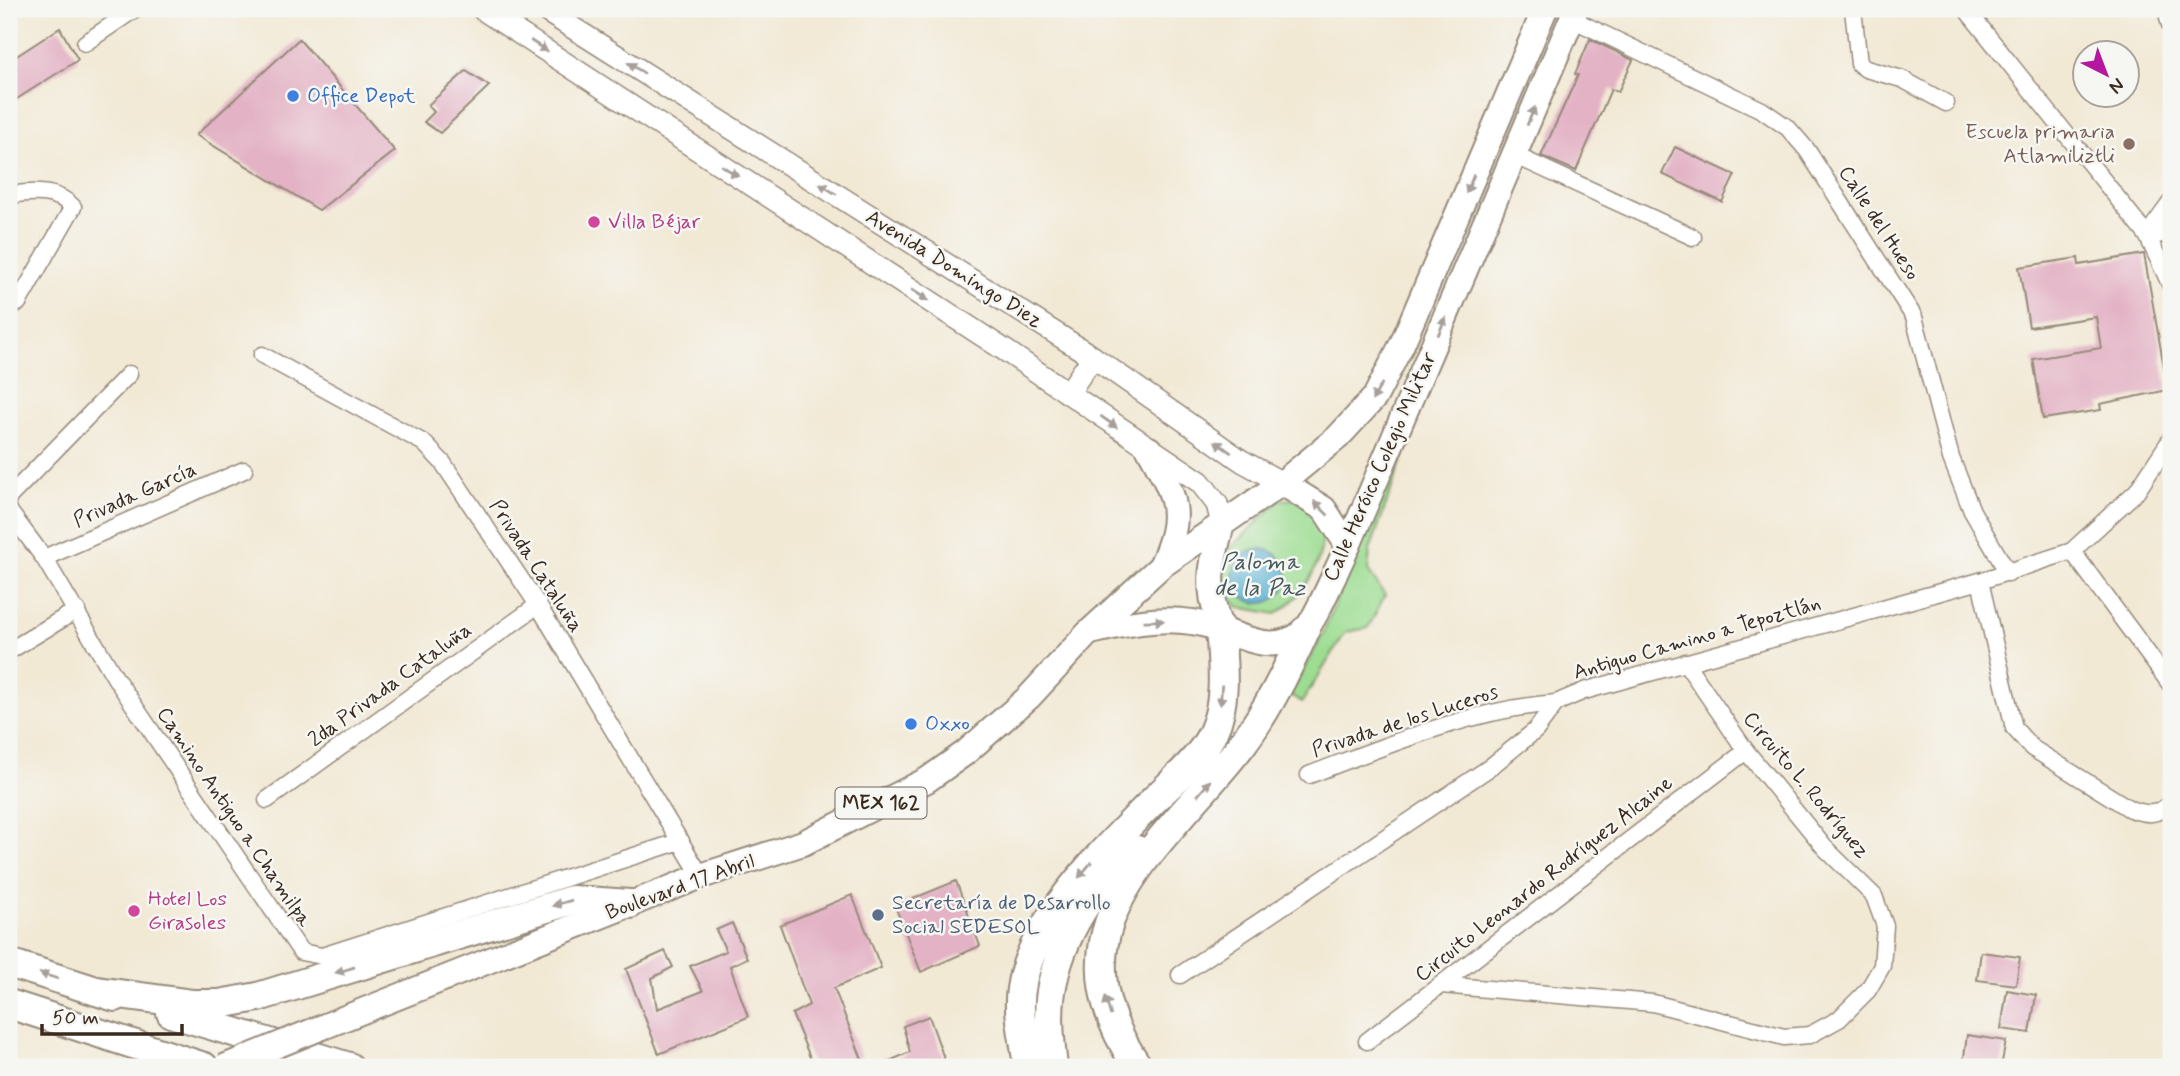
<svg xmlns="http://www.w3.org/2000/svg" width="2180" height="1076" font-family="Mynerve,sans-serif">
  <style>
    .green { fill: #9ddd92; stroke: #6c8458; stroke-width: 2 }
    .water { fill: #55afd3; stroke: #486c78; stroke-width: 2 }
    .building { fill: #e3b2c5 }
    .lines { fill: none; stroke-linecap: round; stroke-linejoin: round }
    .street-casing { stroke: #968a7a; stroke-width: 19 }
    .secondary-casing { stroke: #968a7a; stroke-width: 24 }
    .primary-casing { stroke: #968a7a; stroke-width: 28 }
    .highway-casing { stroke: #968a7a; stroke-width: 32 }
    .street { stroke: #fff; stroke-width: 16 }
    .secondary { stroke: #fff; stroke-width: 21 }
    .primary { stroke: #fff; stroke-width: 24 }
    .highway { stroke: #fff; stroke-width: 28 }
    .primary-bridge-casing { stroke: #968a7a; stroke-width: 28; stroke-linecap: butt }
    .primary-bridge { stroke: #fff; stroke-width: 24 }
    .oneway { fill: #a79f9a }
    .shop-dot { fill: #3f7fe0; stroke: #f6f6f2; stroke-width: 2.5 }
    .education-dot { fill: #8d6e63; stroke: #f6f6f2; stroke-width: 2.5 }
    .hotel-dot { fill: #d1479c; stroke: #f6f6f2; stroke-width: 2.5 }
    .service-dot { fill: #5c6f8a; stroke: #f6f6f2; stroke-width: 2.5 }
    .labels { text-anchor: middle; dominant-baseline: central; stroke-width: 5; stroke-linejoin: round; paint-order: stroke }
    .shield { fill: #f6f6f2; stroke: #73675e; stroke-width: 2 }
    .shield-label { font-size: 19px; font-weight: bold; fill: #3b2a1e }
    .shop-label { font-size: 21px; fill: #366cbe; stroke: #f6f6f2; text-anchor: start }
    .education-label { font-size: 21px; fill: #785e54; stroke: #f6f6f2; text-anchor: end }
    .hotel-label { font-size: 21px; fill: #b23c85; stroke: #f6f6f2; text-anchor: start }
    .street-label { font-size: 21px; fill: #3b2a1e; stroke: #f6f6f2 }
    .service-label { font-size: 21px; fill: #4e5e75; stroke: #f6f6f2; text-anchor: start }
    .water-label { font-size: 23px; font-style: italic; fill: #44595d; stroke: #f6f6f2 }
  </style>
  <rect width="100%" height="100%" fill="#f6f6f2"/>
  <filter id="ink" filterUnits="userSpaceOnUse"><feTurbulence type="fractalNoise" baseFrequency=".0143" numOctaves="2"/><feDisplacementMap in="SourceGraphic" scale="14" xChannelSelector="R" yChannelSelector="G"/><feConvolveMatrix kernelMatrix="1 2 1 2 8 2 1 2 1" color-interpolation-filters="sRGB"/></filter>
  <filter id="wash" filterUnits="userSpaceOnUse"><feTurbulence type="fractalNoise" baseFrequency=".00686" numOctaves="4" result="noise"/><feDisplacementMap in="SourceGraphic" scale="28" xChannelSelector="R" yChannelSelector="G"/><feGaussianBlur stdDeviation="1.57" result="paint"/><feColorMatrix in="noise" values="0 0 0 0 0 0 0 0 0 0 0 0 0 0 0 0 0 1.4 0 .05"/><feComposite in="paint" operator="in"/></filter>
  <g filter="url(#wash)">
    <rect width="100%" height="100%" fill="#f2e9d5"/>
    <!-- green -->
    <g class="green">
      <path d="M1400,442L1407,445L1370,550L1368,571L1385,595L1368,628L1346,632L1302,702L1290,695L1321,638Z"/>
      <path d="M1296,499L1322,521C1327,557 1307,594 1276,614L1239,607L1223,590L1221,573L1228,551L1280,500Z"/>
    </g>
    <!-- water -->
    <circle class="water" cx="1260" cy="576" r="27"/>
    <g id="blocks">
      <!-- building -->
      <g class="building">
        <path d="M60,28L78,60L9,104V61Z"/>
        <path d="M299,39L395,151L319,210L196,135Z"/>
        <path d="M1590,39L1633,60L1618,92L1611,89L1576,171L1541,156L1578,75L1575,74Z"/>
        <path d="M466,71L489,86L440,133L424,122L434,112L428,105Z"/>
        <path d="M1675,147L1735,175L1722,202L1662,174Z"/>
        <path d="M2144,254L2168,390L2100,404L2101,410L2043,419L2033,359L2101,348L2096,317L2029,327L2019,267L2078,258L2079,265Z"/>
        <path d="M956,881L980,946L921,972L895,906Z"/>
        <path d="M852,895L881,968L834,988L865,1067H814L792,1014L809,1005L780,925Z"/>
        <path d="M732,923L747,958L730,966L748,1017L659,1054L626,969L665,951L673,967L652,978L657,1009L703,991L690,966L726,951L716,930Z"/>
        <path d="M1981,952L2020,957L2016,985L1977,980Z"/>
        <path d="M2007,990L2036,995L2030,1033L2001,1029Z"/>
        <path d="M929,1016L947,1067H876L910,1052L903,1026Z"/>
        <path d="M1967,1035L2006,1041L2001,1067L1963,1064Z"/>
      </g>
    </g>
  </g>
  <g filter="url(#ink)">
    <use href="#blocks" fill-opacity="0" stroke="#968a7a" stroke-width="2"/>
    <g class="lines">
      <!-- street casing -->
      <g class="street-casing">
        <g id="street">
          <path d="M1853,9L1859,64L1866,69L1902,79L1946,103"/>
          <path d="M1966,9L2147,235L2171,286"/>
          <path d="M2171,9L2168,18L2171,28"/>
          <path d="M1572,19L1762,110L1788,128L1807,150L1914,317L1951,458L1972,511L2008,573"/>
          <path d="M85,43L135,9"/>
          <path d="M1514,155L1693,237"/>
          <path d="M9,195C31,192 56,189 73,207L18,303"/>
          <path d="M2147,235L2171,202"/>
          <path d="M2147,235L2171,234"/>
          <path d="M262,355L424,443L443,463L538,605L701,876"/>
          <path d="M9,497L129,374"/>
          <path d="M9,511L44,558L116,679L301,952L322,956L681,841"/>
          <path d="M2072,551L2171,685"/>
          <path d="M44,558L244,470"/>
          <path d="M1980,581L2014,728L2032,748L2130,809C2148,815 2156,816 2171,803"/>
          <path d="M9,651L77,610"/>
          <path d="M1309,775C1388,745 1472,709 1556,703"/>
          <path d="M267,800L538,605"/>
          <path d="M1180,975L1489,768L1536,730L1556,703L1584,691L1980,581L2072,551L2137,491L2171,439"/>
          <path d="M1441,985L1653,1003L1784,1037L1810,1035L1839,1019L1868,990L1882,966L1885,926L1874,896L1825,848L1746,751L1685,662"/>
          <path d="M1367,1041L1746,751"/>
        </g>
      </g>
      <!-- secondary casing -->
      <g class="secondary-casing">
        <g id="secondary">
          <path d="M482,9L1006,351L1200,482L1217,504L1222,524"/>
          <path d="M543,9L1093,357L1242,461L1282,483"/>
          <path d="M1068,393L1093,357"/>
        </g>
      </g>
      <!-- primary casing -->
      <g class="primary-casing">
        <g id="primary">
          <path d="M1149,449C1176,498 1185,513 1161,566"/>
          <path d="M1282,483L1324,509L1348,546"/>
          <path d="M1220,627C1205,585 1211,566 1222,524"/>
          <path d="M1091,632C1124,624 1157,617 1192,622C1230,626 1267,661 1303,632C1315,623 1339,563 1348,546L1576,9"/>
          <path d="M325,1026L701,876L803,843L927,780L965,753L1029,697L1089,632L1161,566L1282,483L1338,437L1375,397L1402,344L1545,9"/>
        </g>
      </g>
      <!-- highway casing -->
      <g class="highway-casing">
        <g id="highway">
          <path d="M9,963L115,997"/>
          <path d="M97,991L193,1004H219L258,997L572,900L630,904"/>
          <path d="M9,1004L204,1067"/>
          <path d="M171,1013L349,1067"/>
          <path d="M1028,1067C1026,1048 1021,1028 1020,1009C1016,932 1105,850 1154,800C1175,779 1201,758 1213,732C1228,700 1222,660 1220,627"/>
          <path d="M1053,1067C1050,1042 1047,1016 1051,991C1060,937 1093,882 1137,850"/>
          <path d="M1138,1067C1040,924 1163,848 1243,743C1269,708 1287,670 1305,631"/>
        </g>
      </g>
      <!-- street -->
      <use href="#street" class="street"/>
      <!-- secondary -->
      <use href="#secondary" class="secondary"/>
      <!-- primary -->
      <use href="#primary" class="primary"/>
      <!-- highway -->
      <use href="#highway" class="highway"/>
      <!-- primary-bridge casing -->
      <g class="primary-bridge-casing">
        <path id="primary-bridge" d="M224,1067L325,1026"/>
      </g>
      <!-- primary-bridge -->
      <use href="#primary-bridge" class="primary-bridge"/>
    </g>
    <!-- one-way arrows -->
    <defs><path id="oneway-solid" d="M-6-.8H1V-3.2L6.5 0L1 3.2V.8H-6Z" transform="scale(1.75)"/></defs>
    <g class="oneway">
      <use href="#oneway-solid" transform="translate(539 46) rotate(33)"/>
      <use href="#oneway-solid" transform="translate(636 68) rotate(-148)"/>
      <use href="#oneway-solid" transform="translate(1531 116) rotate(-67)"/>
      <use href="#oneway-solid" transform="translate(730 171) rotate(32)"/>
      <use href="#oneway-solid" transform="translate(1470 184) rotate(113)"/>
      <use href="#oneway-solid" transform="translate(828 189) rotate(-148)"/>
      <use href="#oneway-solid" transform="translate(920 295) rotate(33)"/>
      <use href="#oneway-solid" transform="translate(1442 326) rotate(-67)"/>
      <use href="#oneway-solid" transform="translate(1377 392) rotate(120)"/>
      <use href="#oneway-solid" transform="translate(1109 422) rotate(35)"/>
      <use href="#oneway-solid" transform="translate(1223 447) rotate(-145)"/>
      <use href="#oneway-solid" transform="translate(1321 508) rotate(-135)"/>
      <use href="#oneway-solid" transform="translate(1154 621) rotate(-1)"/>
      <use href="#oneway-solid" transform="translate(1221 695) rotate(94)"/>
      <use href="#oneway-solid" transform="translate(1204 788) rotate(-50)"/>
      <use href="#oneway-solid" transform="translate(1085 870) rotate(130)"/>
      <use href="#oneway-solid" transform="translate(562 903) rotate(164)"/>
      <use href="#oneway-solid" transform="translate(345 970) rotate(163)"/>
      <use href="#oneway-solid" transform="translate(49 976) rotate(-162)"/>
      <use href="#oneway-solid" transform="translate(1108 1006) rotate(-106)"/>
    </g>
  </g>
  <!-- markers -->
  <g class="shop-dot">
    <circle cx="293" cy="96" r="7"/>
    <circle cx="911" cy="724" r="7"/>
  </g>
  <circle class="education-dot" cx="2129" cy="144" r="7"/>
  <g class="hotel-dot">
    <circle cx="594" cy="222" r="7"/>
    <circle cx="134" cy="911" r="7"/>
  </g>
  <circle class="service-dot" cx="878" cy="915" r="7"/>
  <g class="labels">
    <!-- shield labels -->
    <rect class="shield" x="835.5" y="787.5" width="91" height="31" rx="5"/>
    <g class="shield-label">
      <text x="881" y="803">MEX 162</text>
    </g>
    <!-- shop labels -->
    <g class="shop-label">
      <text x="307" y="96">Office Depot</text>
      <text x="925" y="724">Oxxo</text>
    </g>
    <!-- education labels -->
    <g class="education-label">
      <text x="2115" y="132">Escuela primaria<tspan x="2115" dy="24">Atlamiliztli</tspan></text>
    </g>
    <!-- hotel labels -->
    <g class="hotel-label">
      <text x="608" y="222">Villa Béjar</text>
      <text x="148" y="899">Hotel Los<tspan x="148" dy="24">Girasoles</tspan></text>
    </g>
    <!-- street labels -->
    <g class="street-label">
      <text transform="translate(1879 223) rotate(57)">Calle del Hueso</text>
      <text transform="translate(954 269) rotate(32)">Avenida Domingo Diez</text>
      <text transform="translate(1380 467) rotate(-66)">Calle Heróico Colegio Militar</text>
      <text transform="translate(135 495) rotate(-24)">Privada García</text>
      <text transform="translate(536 566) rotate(57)">Privada Cataluña</text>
      <text transform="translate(1697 638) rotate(-16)">Antiguo Camino a Tepoztlán</text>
      <text transform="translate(390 685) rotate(-36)">2da Privada Cataluña</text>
      <text transform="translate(1405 721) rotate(-18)">Privada de los Luceros</text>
      <text transform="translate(1806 785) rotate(50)">Circuito L. Rodríguez</text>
      <text transform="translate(234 817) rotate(56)">Camino Antiguo a Chamilpa</text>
      <text transform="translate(1544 879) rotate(-38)">Circuito Leonardo Rodríguez Alcaine</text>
      <text transform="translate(680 887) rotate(-20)">Boulevard 17 Abril</text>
    </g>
    <!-- service labels -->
    <g class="service-label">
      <text x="892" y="903">Secretaría de Desarrollo<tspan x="892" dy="24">Social SEDESOL</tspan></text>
    </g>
    <!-- water labels -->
    <g class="water-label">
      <text x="1260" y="563">Paloma<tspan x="1260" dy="26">de la Paz</tspan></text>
    </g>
  </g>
  <!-- margin -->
  <rect width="2180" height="1076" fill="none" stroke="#f6f6f2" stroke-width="35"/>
  <!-- north arrow -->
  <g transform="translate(2106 74) rotate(138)"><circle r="33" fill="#f6f6f2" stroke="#aba49d" stroke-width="2"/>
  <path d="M0-5L12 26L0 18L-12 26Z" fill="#b5179e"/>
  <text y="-10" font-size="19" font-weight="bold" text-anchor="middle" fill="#3b2a1e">N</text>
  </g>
  <!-- scale -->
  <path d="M42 1024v10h140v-10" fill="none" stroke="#3b2a1e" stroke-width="3.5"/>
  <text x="52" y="1024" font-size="21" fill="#3b2a1e" stroke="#f6f6f2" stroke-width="5" paint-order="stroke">50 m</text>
</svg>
